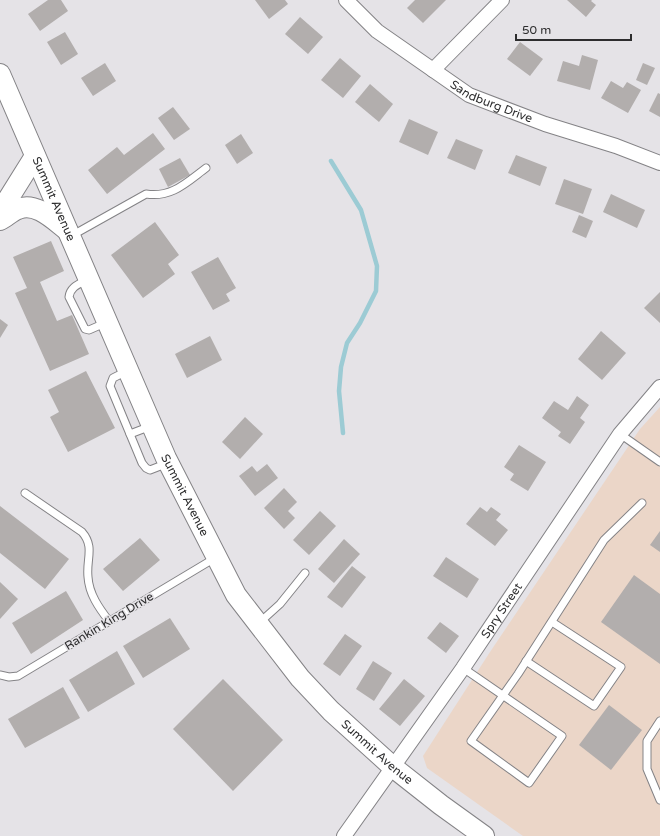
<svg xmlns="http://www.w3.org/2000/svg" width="660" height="836" font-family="'Varela Round',sans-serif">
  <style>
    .education { fill: #ebd6c8 }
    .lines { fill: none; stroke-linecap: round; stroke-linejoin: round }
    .stream { stroke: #9ccbd4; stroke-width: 4.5 }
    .building { fill: #b2aead }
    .lane-casing { stroke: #848386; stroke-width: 9 }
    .street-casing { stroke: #848386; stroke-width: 16 }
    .secondary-casing { stroke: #848386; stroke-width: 22 }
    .lane { stroke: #fff; stroke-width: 7 }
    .street { stroke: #fff; stroke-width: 14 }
    .secondary { stroke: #fff; stroke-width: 20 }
    .labels { text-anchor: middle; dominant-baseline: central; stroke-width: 3; stroke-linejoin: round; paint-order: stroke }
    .street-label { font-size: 12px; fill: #2d2d2e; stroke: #e5e3e7 }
  </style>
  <rect width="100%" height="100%" fill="#e5e3e7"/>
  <!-- education -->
  <path class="education" d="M660,407V836H523L427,768L423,756L490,652L640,429Z"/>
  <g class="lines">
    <!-- stream -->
    <path class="stream" d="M331,161L361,210L377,266L376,291L360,323L347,343L341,367L339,391L343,433"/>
  </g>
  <!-- building -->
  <g class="building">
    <path d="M48,0H61L68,11L40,31L28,14Z"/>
    <path d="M255,0H285L288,4L269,19Z"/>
    <path d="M415,0H446L423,23L407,8Z"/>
    <path d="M567,0H592L591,1L596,5L586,17Z"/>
    <path d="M300,17L323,37L308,54L285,34Z"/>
    <path d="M65,32L78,54L61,65L47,42Z"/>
    <path d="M520,42L543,59L530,76L507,59Z"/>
    <path d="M582,55L598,60L590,90L557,81L563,61L579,66Z"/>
    <path d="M340,58L361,76L343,98L321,80Z"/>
    <path d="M105,63L116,81L93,96L81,78Z"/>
    <path d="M643,63L655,68L647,85L636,80Z"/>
    <path d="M611,81L623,88L627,82L641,90L628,113L601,98Z"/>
    <path d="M370,84L393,104L379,122L355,102Z"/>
    <path d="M658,93L660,94V117L649,111Z"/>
    <path d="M173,107L190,129L174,140L158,118Z"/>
    <path d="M409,119L438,132L428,155L399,142Z"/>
    <path d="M153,133L165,149L107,194L88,170L117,147L124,155Z"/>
    <path d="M241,134L253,153L237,164L225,145Z"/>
    <path d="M456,139L483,150L475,170L447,158Z"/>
    <path d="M516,155L547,167L540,186L508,173Z"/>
    <path d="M180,158L190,175L168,187L159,169Z"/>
    <path d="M564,179L592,189L583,214L555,204Z"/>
    <path d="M611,194L645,210L637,228L603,212Z"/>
    <path d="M579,215L593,221L586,238L572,232Z"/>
    <path d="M155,222L179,255L168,264L175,274L143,298L111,255Z"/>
    <path d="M51,241L64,271L40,282L57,321L72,315L89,354L50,371L15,293L27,288L13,257Z"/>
    <path d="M218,257L236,288L226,294L230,301L213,310L191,272Z"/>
    <path d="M660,292V323L644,308Z"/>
    <path d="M0,319L8,325L0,338Z"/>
    <path d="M601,331L626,353L602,380L578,359Z"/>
    <path d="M210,336L222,360L187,378L175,354Z"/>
    <path d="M86,371L115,428L68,452L50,417L59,412L48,390Z"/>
    <path d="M577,396L589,405L580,418L585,422L570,444L558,436L561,432L542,418L554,401L568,410Z"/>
    <path d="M245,417L263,434L240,459L222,442Z"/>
    <path d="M519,445L546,462L528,491L510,480L514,474L504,467Z"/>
    <path d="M267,464L278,478L255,496L239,476L252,466L257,472Z"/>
    <path d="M284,488L297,502L288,511L295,518L284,529L264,508Z"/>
    <path d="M0,506L69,559L45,589L0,553Z"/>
    <path d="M480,507L487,512L491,507L501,514L496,520L508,530L495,546L466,524Z"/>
    <path d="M320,511L336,526L309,555L293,540Z"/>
    <path d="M660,531V552L650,545Z"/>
    <path d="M140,538L160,560L123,591L103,569Z"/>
    <path d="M344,539L360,554L334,583L318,569Z"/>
    <path d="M446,557L479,579L467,598L433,576Z"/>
    <path d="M352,566L366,577L342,608L327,597Z"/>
    <path d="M634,575L660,594V664L601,622Z"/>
    <path d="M0,582L18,599L0,619Z"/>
    <path d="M66,591L83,620L31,654L12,623Z"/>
    <path d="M170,618L190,649L143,678L123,646Z"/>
    <path d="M440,622L459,636L446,653L427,638Z"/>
    <path d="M345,634L362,646L340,676L323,664Z"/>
    <path d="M117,651L135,684L88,712L69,680Z"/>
    <path d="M373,661L392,673L374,701L356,689Z"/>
    <path d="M223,679L283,740L233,791L173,729Z"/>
    <path d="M404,679L425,696L400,726L379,709Z"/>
    <path d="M63,687L80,718L25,748L8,719Z"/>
    <path d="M609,705L642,730L611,770L579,745Z"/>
  </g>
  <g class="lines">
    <!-- lane casing -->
    <g class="lane-casing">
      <g id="lane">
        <path d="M71,236L146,194C172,198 187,182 206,168"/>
        <path d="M88,279C79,284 70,287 69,297L85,329L89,330L105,323"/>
        <path d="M127,371L113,378L110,386L142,463L146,468L150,470L168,463"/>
        <path d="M130,434L151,426"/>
        <path d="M620,434L660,462"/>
        <path d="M25,493L82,532C95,547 86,559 88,577C89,594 99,608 109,621"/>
        <path d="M259,623L280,604L305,573"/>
        <path d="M526,661L594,706L621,667L552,622"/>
        <path d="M463,668L562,736L529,783L471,741L518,674L604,540L642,503"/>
        <path d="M0,675L9,677L18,676L215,558"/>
        <path d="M660,721L647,741V769L660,800"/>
      </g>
    </g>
    <!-- street casing -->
    <g class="street-casing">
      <g id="street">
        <path id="s1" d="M346,0L377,31L469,95L545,124L616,146L660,163"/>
        <path d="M433,70L502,0"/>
        <path id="s2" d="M344,836L463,668L620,434L660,387"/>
      </g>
    </g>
    <!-- secondary casing -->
    <g class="secondary-casing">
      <g id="secondary">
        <path id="s3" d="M0,74L166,458L236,595L300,678L331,711L394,768L441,805L484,836"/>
        <path d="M0,212L35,156"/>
        <path d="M0,220C6,217 12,211 18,209C36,201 55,221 67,230"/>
      </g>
    </g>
    <!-- lane -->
    <use href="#lane" class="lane"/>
    <!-- street -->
    <use href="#street" class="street"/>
    <!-- secondary -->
    <use href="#secondary" class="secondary"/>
  </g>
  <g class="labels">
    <!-- street labels -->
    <g class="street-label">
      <text stroke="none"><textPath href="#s1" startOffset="179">Sandburg Drive</textPath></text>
      <text stroke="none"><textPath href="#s3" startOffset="136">Summit Avenue</textPath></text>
      <text stroke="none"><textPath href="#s3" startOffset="460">Summit Avenue</textPath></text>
      <text stroke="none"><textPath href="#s2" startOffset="275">Spry Street</textPath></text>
      <text transform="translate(109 621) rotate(-31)">Rankin King Drive</text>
      <text stroke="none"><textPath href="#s3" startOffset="784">Summit Avenue</textPath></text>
    </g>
  </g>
  <!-- scale -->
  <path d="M516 34v6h115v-6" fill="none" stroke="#2d2d2e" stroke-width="2"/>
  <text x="522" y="34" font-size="12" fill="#2d2d2e" stroke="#e5e3e7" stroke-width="3" paint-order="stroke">50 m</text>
</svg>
